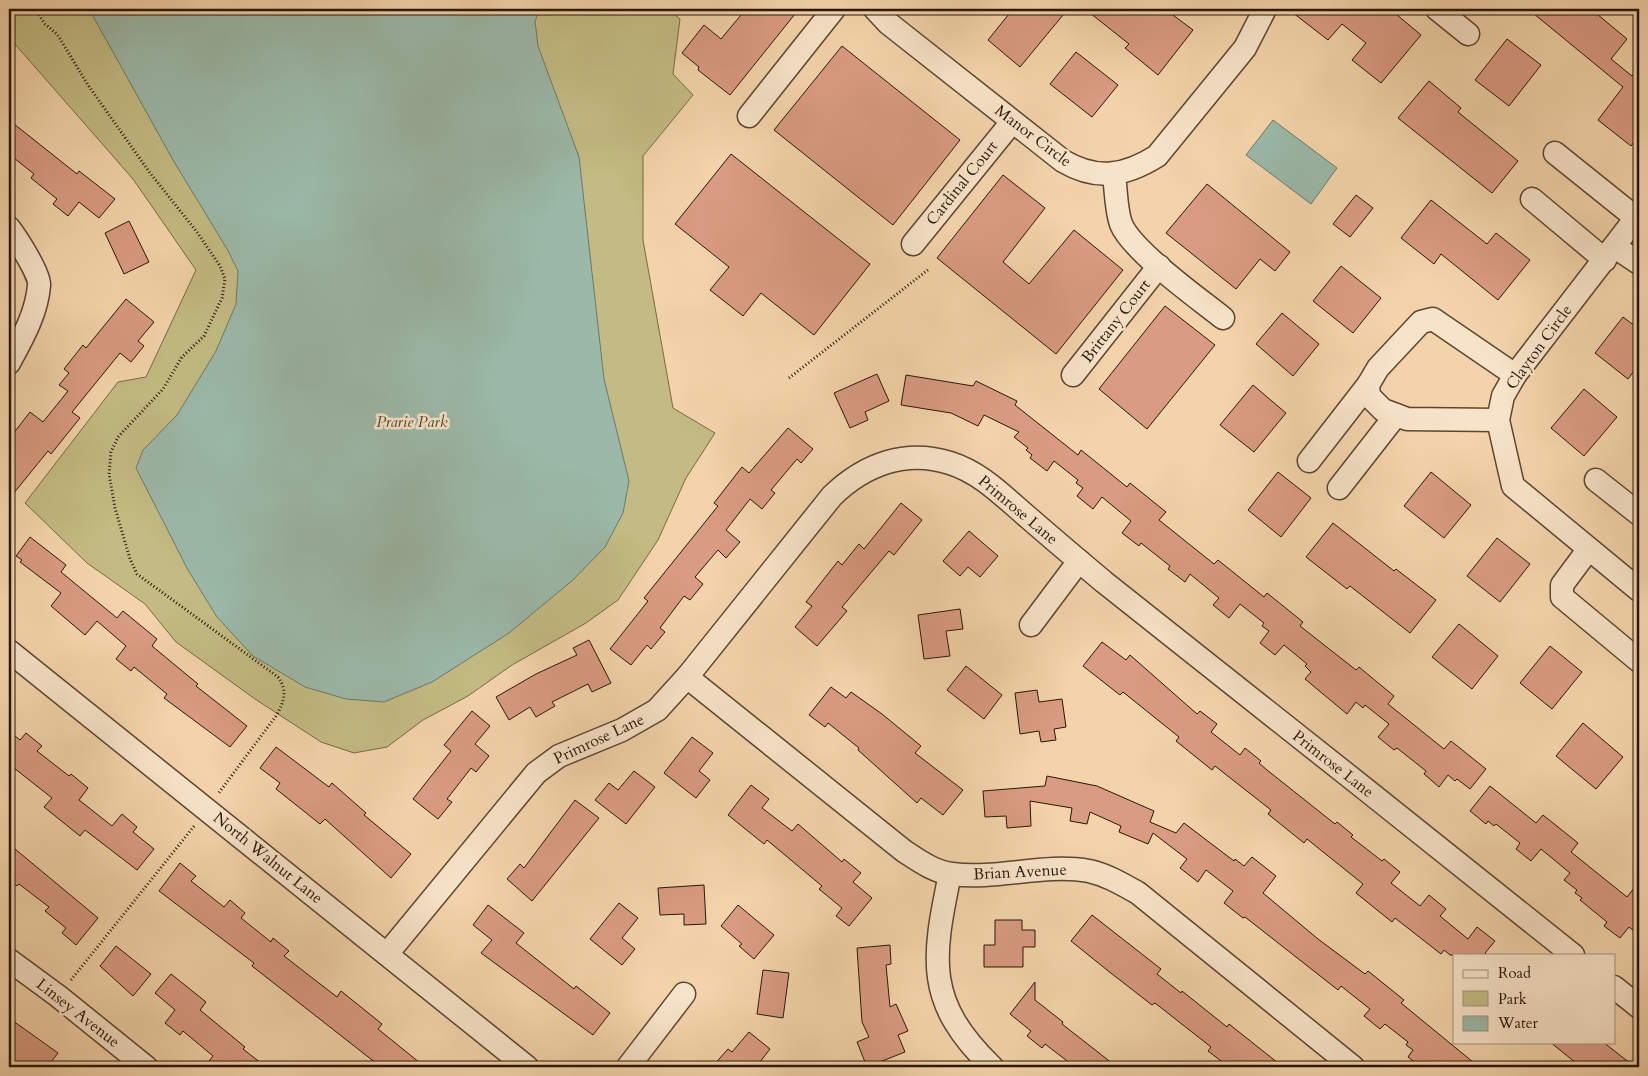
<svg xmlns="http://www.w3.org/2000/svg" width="1648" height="1076" font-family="Cardo,serif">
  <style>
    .green { fill: #c3bb83; stroke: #766946 }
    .water { fill: #9bb8a8; stroke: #6d7868 }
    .building { fill: #d99b81; stroke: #291709 }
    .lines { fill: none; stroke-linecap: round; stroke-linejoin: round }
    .minor-casing { stroke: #5c4631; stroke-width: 25 }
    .path { stroke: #291709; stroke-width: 3; stroke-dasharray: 1 2.5; stroke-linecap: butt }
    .minor { stroke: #f7e3c8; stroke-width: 22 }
    .labels { text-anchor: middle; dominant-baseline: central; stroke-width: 5; stroke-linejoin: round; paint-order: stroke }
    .street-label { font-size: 16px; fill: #291709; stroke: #f7e3c8 }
    .park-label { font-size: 16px; font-style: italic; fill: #57482e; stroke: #f7e3c8 }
  </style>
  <rect width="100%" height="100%" fill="#f3d4aa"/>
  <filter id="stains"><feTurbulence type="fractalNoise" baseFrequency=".004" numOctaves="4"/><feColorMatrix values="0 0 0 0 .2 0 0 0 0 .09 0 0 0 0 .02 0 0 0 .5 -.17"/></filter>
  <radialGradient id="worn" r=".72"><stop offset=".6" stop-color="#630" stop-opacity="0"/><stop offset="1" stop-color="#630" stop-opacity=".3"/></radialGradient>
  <!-- green -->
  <path class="green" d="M9,9H668L680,19L673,74L693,95L643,156V240L673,408L715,433L686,478L658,540L618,600L586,623L512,665L468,696L423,720L387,747L354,753L321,742L255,699L176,642L145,604L87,563L25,503L118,382L146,377L196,270L133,179L14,43L9,35Z"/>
  <!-- water -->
  <g class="water">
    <path d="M89,9H540L535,21L538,46L579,157L604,379L629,481L623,513L605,547L573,580L509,633L432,682L384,702L346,699L305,687L253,656L217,617L188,570L136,468L143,450L177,415L216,351L236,304L238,271L227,249L173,160Z"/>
    <path d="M1273,120L1337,168L1311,204L1246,155Z"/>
  </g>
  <!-- building -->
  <g class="building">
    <path d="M746,9H799L730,95L698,70L699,67L682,53L704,25L721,39Z"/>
    <path d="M1013,9H1068L1020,67L988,40Z"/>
    <path d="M1085,9H1165L1193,30L1158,75L1125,48L1129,44Z"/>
    <path d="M1288,9H1390L1421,35L1381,83L1352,60L1366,43L1342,24L1328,40Z"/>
    <path d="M1528,9H1591L1627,39L1611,59L1632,76L1639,67V136L1631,146L1598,120L1623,87Z"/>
    <path d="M1507,39L1541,65L1509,106L1475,80Z"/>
    <path d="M842,46L960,140L893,225L774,130Z"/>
    <path d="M1076,52L1118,85L1092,117L1050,84Z"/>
    <path d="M1429,81L1461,108L1458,112L1518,161L1492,193L1398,118Z"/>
    <path d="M9,120L77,174L79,171L115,199L99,218L79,202L68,216L53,204L57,199L31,178L34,174L9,154Z"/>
    <path d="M731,154L870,264L814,335L761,293L743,316L710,290L729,267L675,224Z"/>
    <path d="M1003,175L1045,208L1003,262L1029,284L1074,230L1123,270L1056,354L937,258Z"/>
    <path d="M1207,184L1290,252L1275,271L1260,259L1236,289L1166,233Z"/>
    <path d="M1356,195L1373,208L1350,237L1333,224Z"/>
    <path d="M1431,200L1487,244L1496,233L1530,260L1498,300L1441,254L1434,264L1401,238Z"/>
    <path d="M129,221L149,262L124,274L105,233Z"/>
    <path d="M1341,266L1381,298L1353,333L1313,301Z"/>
    <path d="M126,299L154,322L138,341L144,346L131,362L120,353L72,412L80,418L51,454L48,451L9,499V439L30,412L43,422L68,391L59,385L69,373L64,369L83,345L86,348Z"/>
    <path d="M1165,306L1215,345L1147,429L1099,389Z"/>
    <path d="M1282,313L1319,344L1293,376L1256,344Z"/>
    <path d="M1623,317L1639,329V364L1628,379L1595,353Z"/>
    <path d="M877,374L889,401L865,412L868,420L850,428L834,393Z"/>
    <path d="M906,375L973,386L976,381L1017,401L1015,405L1078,455L1081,450L1127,487L1130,483L1166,512L1159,520L1214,564L1218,560L1264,597L1267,593L1303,622L1300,626L1356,670L1359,667L1394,696L1388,704L1444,749L1451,741L1486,769L1470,789L1457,779L1455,781L1448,775L1439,787L1424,774L1426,771L1397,748L1394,750L1378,737L1389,724L1365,705L1363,708L1356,702L1347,714L1305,679L1311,672L1305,666L1307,664L1284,645L1275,655L1260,643L1269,631L1262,626L1264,623L1240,604L1229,618L1213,605L1219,598L1190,574L1185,582L1168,569L1170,566L1141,543L1139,546L1122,533L1131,521L1102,497L1093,509L1077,496L1083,488L1076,483L1078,480L1054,461L1047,471L1030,458L1032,455L1026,450L1028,448L1014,437L1019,432L984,415L978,426L951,413L901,405Z"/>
    <path d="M1253,385L1286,413L1254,452L1220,425Z"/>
    <path d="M1584,389L1617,417L1584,456L1551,428Z"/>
    <path d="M788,428L813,449L801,463L797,459L771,490L775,493L762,509L750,499L726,530L740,542L726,558L718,550L695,577L703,584L690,600L684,596L660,628L665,632L651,649L647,645L631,665L610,649L648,601L644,598L718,506L714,503L742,467L749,473Z"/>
    <path d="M1278,472L1311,498L1281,537L1248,510Z"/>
    <path d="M1431,472L1471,505L1444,538L1404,506Z"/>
    <path d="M901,503L922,520L894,555L889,551L842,607L847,611L817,646L795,627L812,606L806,602L838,561L842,565L859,544L864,549Z"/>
    <path d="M1333,523L1394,571L1396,569L1436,600L1410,633L1350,586L1347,589L1306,557Z"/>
    <path d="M969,531L998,556L980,577L968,567L960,576L943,561Z"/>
    <path d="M30,537L66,565L61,572L117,618L123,611L157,639L152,646L198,684L196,686L247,726L230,747L164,698L167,694L134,667L131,671L116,659L126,646L97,621L85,635L51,606L61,593L20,562L22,560L16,556Z"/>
    <path d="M1497,538L1530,564L1500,602L1467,576Z"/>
    <path d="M960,609L963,629L946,631L950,656L924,659L918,615Z"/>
    <path d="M1459,624L1498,656L1472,689L1432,657Z"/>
    <path d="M589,640L611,683L592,692L588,684L552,702L555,706L536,717L530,707L509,720L496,697L536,674L577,655L573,648Z"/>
    <path d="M1102,642L1126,660L1130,655L1197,714L1200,711L1217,724L1211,732L1240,755L1245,748L1261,761L1259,763L1267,770L1335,824L1337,822L1353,835L1351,837L1382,861L1384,859L1400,872L1391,883L1420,906L1429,895L1446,909L1440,916L1468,939L1477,927L1495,941L1485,953L1488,955H1450L1444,950L1441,954L1395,918L1392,922L1356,893L1363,884L1307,839L1304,843L1268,814L1271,810L1215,766L1212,770L1176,741L1179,737L1123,692L1120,695L1083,666Z"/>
    <path d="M1550,646L1582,672L1552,709L1520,683Z"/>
    <path d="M966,666L1002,695L984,719L947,690Z"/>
    <path d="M831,687L846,698L851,692L882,714L921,746L915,753L963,790L943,815L921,798L917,803L858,750L859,748L828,723L825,727L809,715Z"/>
    <path d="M1037,690L1039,702L1062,699L1066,727L1054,729L1056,740L1041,742L1039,731L1020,734L1015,693Z"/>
    <path d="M472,711L490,726L475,744L489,756L476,772L471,768L447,799L452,802L438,819L413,799L451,751L444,745Z"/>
    <path d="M1583,723L1623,757L1596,789L1556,756Z"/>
    <path d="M9,731L20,740L26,733L42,746L37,751L69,776L71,774L88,788L79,800L112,826L122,814L137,827L133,832L154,849L137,870L85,830L80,836L44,807L52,798L9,764Z"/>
    <path d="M692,737L713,753L699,771L710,780L696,798L664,773Z"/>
    <path d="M276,747L329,787L332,783L366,813L364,815L411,854L391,878L325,819L320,824L276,789L280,783L260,768Z"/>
    <path d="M634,771L655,787L626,824L595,800L609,783L618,790Z"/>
    <path d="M1047,776L1097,786L1154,811L1150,822L1176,833L1184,823L1234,861L1235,859L1244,866L1252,857L1276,876L1263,893L1318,939L1365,974L1368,971L1404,1000L1401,1003L1479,1067H1421L1408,1057L1413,1050L1406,1045L1408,1042L1385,1024L1380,1029L1364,1016L1370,1009L1341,986L1338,990L1245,917L1243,918L1224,903L1233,891L1206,870L1198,882L1180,868L1187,859L1153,833L1148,844L1119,832L1121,826L1090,812L1087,824L1070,821L1072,808L1030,801L1031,826L1007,828L1006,816L985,817L983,791L1045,786Z"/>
    <path d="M751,785L769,799L762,808L792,831L798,824L842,862L844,859L861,873L853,882L872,898L849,926L836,916L842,908L819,889L822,886L767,840L764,844L728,815Z"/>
    <path d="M1490,786L1536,823L1543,815L1578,843L1571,852L1627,897L1639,882V935L1629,927L1620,938L1604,926L1607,922L1580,900L1582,898L1575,893L1577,890L1564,880L1570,873L1541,849L1531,861L1516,849L1520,843L1496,824L1494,826L1488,821L1486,824L1470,811Z"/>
    <path d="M575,800L599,818L532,901L507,879L520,864L524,868Z"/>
    <path d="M9,844L98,918L76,945L62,933L66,928L45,911L49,907L19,884L17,886L9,879Z"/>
    <path d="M180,863L196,876L191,881L224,907L230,900L245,913L241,918L271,942L273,938L289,951L284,956L337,997L341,991L382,1024L378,1029L425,1067H381L252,966L254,963L159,891Z"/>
    <path d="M704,885L706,924L684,925V914L660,915L658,888Z"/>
    <path d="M619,903L638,918L622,938L635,949L622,965L590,939Z"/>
    <path d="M488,905L524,933L516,943L574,989L576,986L610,1013L593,1035L481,953L492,940L473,925Z"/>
    <path d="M738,905L774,935L754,959L739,946L742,944L721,926Z"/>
    <path d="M1092,915L1161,969L1157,974L1181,993L1182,991L1227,1027L1229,1024L1283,1067H1229L1208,1051L1211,1047L1155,1003L1152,1005L1107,970L1071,941Z"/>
    <path d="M995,920H1022V930H1035V947H1023V967H984V945H995Z"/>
    <path d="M890,945L891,964L886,965L890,1007L896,1004L908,1031L898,1035L905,1052L867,1067L857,1042L869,1037L862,1022L857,948Z"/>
    <path d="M116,946L151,974L133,996L100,966Z"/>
    <path d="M763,970L789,973L783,1018L757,1014Z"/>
    <path d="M171,974L206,1002L200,1010L245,1047L243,1049L266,1067H204L213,1056L183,1031L180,1035L165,1023L175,1010L155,993Z"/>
    <path d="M1035,982V1000L1063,1022L1062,1024L1117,1067H1075L1045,1044L1042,1048L1027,1036L1031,1031L1010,1014Z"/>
    <path d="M9,1018L58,1053L47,1067H22L9,1057Z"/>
    <path d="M749,1032L770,1049L756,1067H712L728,1049L732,1052Z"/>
    <path d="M1550,1042H1603L1635,1067H1581Z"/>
  </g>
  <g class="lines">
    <!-- minor casing -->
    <g class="minor-casing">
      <g id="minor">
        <path d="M875,9L888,23L1063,161C1097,181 1125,176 1157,156L1245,48L1265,9"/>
        <path d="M1437,9L1468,34"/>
        <path d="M749,116L834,9"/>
        <path d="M1555,153L1636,218"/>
        <path d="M1114,175C1116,190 1116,210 1121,224C1132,251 1198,298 1223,318"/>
        <path d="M1532,199L1605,260"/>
        <path d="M1639,214L1515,375L1503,396L1498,420L1513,486L1639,590"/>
        <path d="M9,228C16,237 40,274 39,285C37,313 22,339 9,363"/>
        <path d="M913,244L1012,122"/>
        <path d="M1615,247L1639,263"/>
        <path d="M1073,375L1159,266"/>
        <path d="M1498,420L1407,419L1383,410L1369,396L1368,385L1378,368L1421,322L1433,319L1515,375"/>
        <path d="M1309,461L1368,385"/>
        <path d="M1596,480L1639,514"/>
        <path d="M1339,488L1396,415"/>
        <path d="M1588,550L1562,585V597L1639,661"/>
        <path d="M1031,625L1079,561"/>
        <path d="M9,651L527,1067"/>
        <path d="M687,677L904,851C918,860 934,872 952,874C997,880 1044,863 1089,871C1107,875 1122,884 1138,893L1353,1067"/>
        <path d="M950,874C932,960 925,1002 992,1067"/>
        <path d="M387,954L536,773L559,756L622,730L657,710L687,677L832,496C865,464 906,449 950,463C982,473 1005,498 1030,519C1054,540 1079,561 1104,582C1261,706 1417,830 1573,955"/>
        <path d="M9,960L58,996L146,1067"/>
        <path d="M1614,987L1639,1007"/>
        <path d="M628,1067L684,994"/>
      </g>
    </g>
    <!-- path -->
    <g class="path">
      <path d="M35,9L45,24L57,34L88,85L150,173L197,232L220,266L225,279L222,298L204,336L182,357L163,389L118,437L111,452L109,474L115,508L130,559L137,574L278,677C288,691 284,702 276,716L218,794"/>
      <path d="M789,378L929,269"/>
      <path d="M71,980L195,825"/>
    </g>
    <!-- minor -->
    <use href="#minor" class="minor"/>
  </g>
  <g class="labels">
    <!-- street labels -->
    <g class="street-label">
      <text transform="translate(1033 136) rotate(37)">Manor Circle</text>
      <text transform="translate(962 183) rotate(-51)">Cardinal Court</text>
      <text transform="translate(1116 321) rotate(-52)">Brittany Court</text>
      <text transform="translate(1539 347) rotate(-54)">Clayton Circle</text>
      <text transform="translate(1018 510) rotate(40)">Primrose Lane</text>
      <text transform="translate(599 739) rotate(-25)">Primrose Lane</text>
      <text transform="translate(1333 764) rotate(38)">Primrose Lane</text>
      <text transform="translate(268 858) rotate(39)">North Walnut Lane</text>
      <text transform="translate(1020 872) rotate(-3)">Brian Avenue</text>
      <text transform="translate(78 1013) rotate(38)">Linsey Avenue</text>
    </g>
    <!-- park labels -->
    <g class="park-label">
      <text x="412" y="422">Prarie Park</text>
    </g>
  </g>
  <!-- margin -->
  <rect width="1648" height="1076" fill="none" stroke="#f3d4aa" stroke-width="30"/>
  <rect x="10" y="10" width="1628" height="1056" fill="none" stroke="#291709" stroke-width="2.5"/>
  <rect x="15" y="15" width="1618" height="1046" fill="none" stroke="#291709"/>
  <!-- legend -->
  <rect x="1453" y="954" width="162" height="90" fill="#f7e3c8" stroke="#a5917c"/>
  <rect x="1463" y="970" width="25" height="8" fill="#f7e3c8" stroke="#a5917c"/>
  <text x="1498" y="978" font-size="15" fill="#291709">Road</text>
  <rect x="1463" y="991" width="25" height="15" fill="#c3bb83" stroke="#a5917c"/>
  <text x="1498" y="1004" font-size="15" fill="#291709">Park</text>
  <rect x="1463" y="1016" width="25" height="15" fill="#9bb8a8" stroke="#a5917c"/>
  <text x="1498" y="1028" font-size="15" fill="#291709">Water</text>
  <rect width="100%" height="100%" filter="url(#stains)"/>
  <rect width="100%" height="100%" fill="url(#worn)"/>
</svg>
